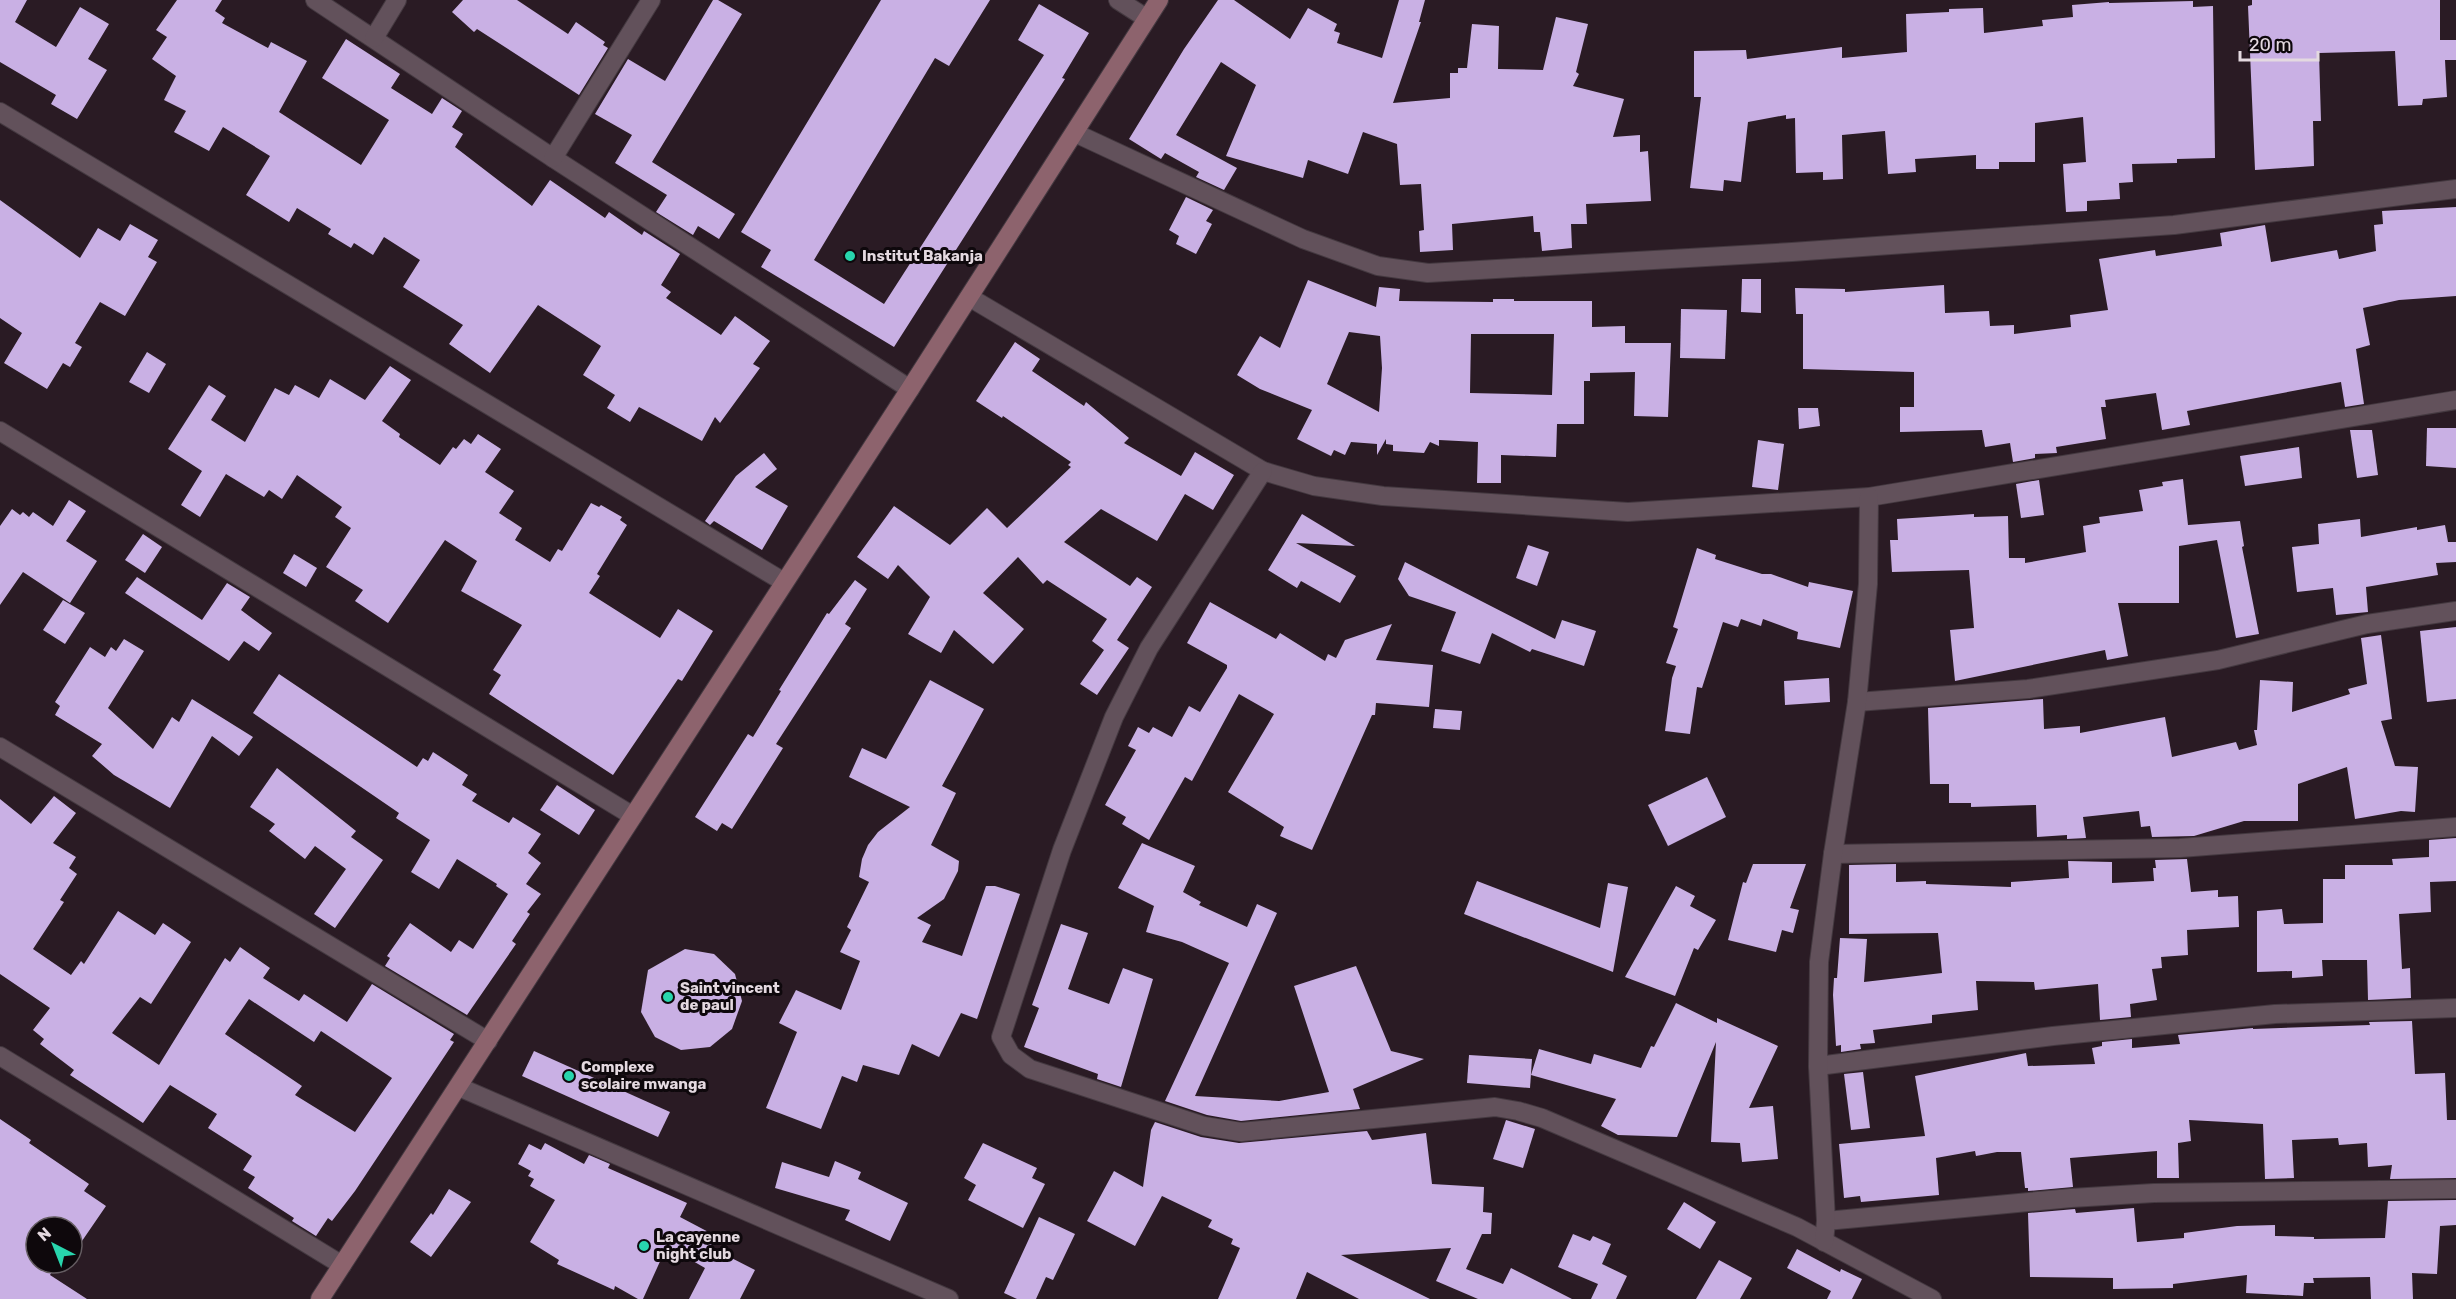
<svg xmlns="http://www.w3.org/2000/svg" width="2456" height="1299" font-family="Rubik,sans-serif">
  <style>
    .building { fill: #c9b0e4; fill-rule: evenodd }
    .lines { fill: none; stroke-linecap: round; stroke-linejoin: round }
    .street-casing { stroke: #443940; stroke-width: 20 }
    .secondary-casing { stroke: #443940; stroke-width: 20 }
    .street { stroke: #62515b; stroke-width: 18 }
    .secondary { stroke: #8d636d; stroke-width: 18 }
    .poi-dot { fill: #28d5ad; stroke: #0e080c; stroke-width: 2 }
    .labels { text-anchor: middle; dominant-baseline: central; stroke-width: 6; stroke-linejoin: round; paint-order: stroke }
    .poi-label { font-size: 15px; font-weight: bold; fill: #e4d9e0; stroke: #0e080c; text-anchor: start }
  </style>
  <rect width="100%" height="100%" fill="#2a1b24"/>
  <!-- building -->
  <g class="building">
    <path d="M0,0H27L15,22L56,47L80,7L109,24L88,59L107,70L77,119L51,104L56,95L0,62Z"/>
    <path d="M177,0H222L215,11L225,18L222,23L268,48L271,42L307,61L279,112L361,165L389,120L322,78L346,39L400,74L391,88L432,114L442,98L462,111L452,127L463,134L455,147L532,206L550,180L605,218L609,212L642,235L644,231L680,254L661,285L671,292L666,298L721,335L735,316L770,341L753,364L760,368L720,423L715,417L702,441L639,407L630,422L607,408L615,395L583,375L601,346L538,305L490,373L449,344L463,325L403,287L420,260L384,237L373,255L354,243L351,248L328,234L331,229L297,208L289,222L246,195L270,156L223,127L209,151L174,132L186,111L164,100L176,76L152,59L167,37L156,30Z"/>
    <path d="M463,0H517L568,34L576,22L605,42L603,45L608,48L579,95L477,29L474,32L452,12Z"/>
    <path d="M713,0H718L742,14L652,162L735,214L719,239L698,226L693,235L656,212L667,195L615,163L632,135L595,114L628,59L665,81Z"/>
    <path d="M881,0H990L949,66L935,58L814,260L884,304L1044,55L1018,40L1039,4L1089,33L1062,78L1065,79L894,347L761,267L771,250L741,232Z"/>
    <path d="M1218,0H1234L1290,39L1308,8L1337,24L1334,31L1340,33L1337,43L1382,58L1399,0H1425L1419,22H1421L1393,103L1450,98V73H1458V68H1467L1472,24L1499,26L1498,69L1543,70L1556,17L1588,24L1576,72L1579,74L1573,86L1624,99L1613,137L1640,135V152L1648,151L1651,201L1586,204L1587,224H1571L1572,248L1542,251L1540,232H1534L1533,216L1452,224L1453,250L1420,252L1419,231L1424,230L1421,184L1400,185L1397,144L1363,132L1348,174L1308,160L1303,178L1226,156L1256,85L1221,62L1176,135L1237,168L1224,190L1196,177L1199,172L1165,153L1161,159L1129,139L1184,49Z"/>
    <path d="M2252,0H2440V40H2456V60H2445L2447,97L2423,99L2422,105L2398,106L2395,51L2319,53L2321,121H2313L2314,166L2255,170L2248,6L2252,5Z"/>
    <path d="M2193,1V7L2213,6L2215,158L2177,159V163L2132,164L2133,182L2119,183L2120,199L2087,201V211L2066,212L2063,164L2086,162L2083,117L2035,123V162H1999V169H1976V155L1915,159L1916,172L1888,174L1885,131L1842,135L1843,179L1823,180V172L1796,173L1795,118L1786,119V115L1748,122L1741,182L1724,180L1723,191L1690,188L1701,97H1694V51L1746,50L1747,59L1842,47V58L1907,52L1906,14L1949,12V9L1983,8L1984,33L2043,26L2042,20L2073,17L2072,5L2109,2V3Z"/>
    <path d="M1186,197L1213,210L1206,221L1212,224L1196,254L1176,244L1179,236L1169,230Z"/>
    <path d="M0,200L80,258L98,228L120,241L130,224L158,240L148,257L157,262L125,316L100,302L75,343L82,347L70,367L63,363L47,389L4,363L22,333L0,318Z"/>
    <path d="M2456,207V296L2399,300L2363,308L2370,345L2356,349L2364,404L2345,407L2341,382L2187,411L2190,425L2162,430L2156,393L2105,400L2106,407H2101L2106,439L2056,447L2057,453L2035,454V458L2013,462L2010,443L1985,447L1982,430L1900,432V407H1914V372L1803,369V314H1796L1795,288L1845,289V292L1944,285L1945,313L1989,311L1990,326L2014,325V334L2071,327L2070,315L2108,310L2099,259L2155,250L2156,256L2222,246L2220,233L2265,225L2271,262L2337,250L2339,259L2376,251L2374,225L2383,224L2382,211Z"/>
    <path d="M1742,279H1761V313L1741,312Z"/>
    <path d="M1308,280L1376,307L1379,287L1400,289L1399,301L1493,302V299H1514V301H1592V327L1625,326V343H1671L1668,417L1634,416L1635,372L1590,373V381H1584V424H1557L1556,457L1501,455V483H1477L1478,442L1439,440V446L1430,442L1424,453L1393,451V445L1386,444V439L1377,455V444L1351,442L1345,455L1334,450L1331,456L1297,439L1312,410L1260,389L1237,375L1260,336L1280,348ZM1349,332L1380,336L1382,368L1379,412L1327,384ZM1471,334H1554L1552,395L1470,393Z"/>
    <path d="M1681,309L1727,310L1725,359L1680,358Z"/>
    <path d="M1015,342L1040,359L1032,371L1084,406L1086,402L1129,438L1124,443L1181,476L1195,452L1234,475L1213,510L1185,494L1157,541L1101,509L1064,542L1130,586L1137,577L1152,587L1117,640L1129,648L1097,695L1080,684L1104,650L1092,641L1107,619L1047,580L1043,584L1018,557L983,593L1024,629L993,664L954,630L941,653L908,634L930,597L898,565L888,579L857,557L894,506L950,545L987,508L1007,528L1071,467L1068,465L1071,462L1003,416L1002,418L976,401Z"/>
    <path d="M147,352L166,364L149,393L129,382Z"/>
    <path d="M390,366L411,380L382,421L400,434L399,437L440,465L453,447L456,449L464,439L471,444L478,434L501,449L485,472L514,491L499,513L522,528L515,540L550,562L558,549L562,551L591,503L599,507L601,505L622,517L620,520L627,525L597,574L600,576L589,593L660,638L678,609L713,631L682,681L678,679L613,775L489,694L501,675L493,670L522,625L461,591L477,561L445,540L388,623L355,601L363,590L326,567L351,528L335,517L342,507L297,475L282,499L269,490L264,497L226,474L200,517L181,505L202,471L168,449L209,385L226,396L211,420L245,442L275,388L289,395L295,385L319,398L330,379L365,400Z"/>
    <path d="M1798,408H1818L1820,426L1799,429Z"/>
    <path d="M2427,428H2456V468L2426,466Z"/>
    <path d="M2350,430H2372L2378,475L2357,478Z"/>
    <path d="M1758,440L1784,444L1778,490L1752,487Z"/>
    <path d="M2299,447L2302,478L2245,486L2240,456Z"/>
    <path d="M764,453L777,469L755,487L788,506L762,550L714,521L710,525L705,521L736,476Z"/>
    <path d="M2183,479L2188,525L2240,521L2244,546L2242,547L2259,634L2236,638L2217,540L2179,546V603H2118L2128,656L2107,660L2105,650L1955,681L1950,630L1974,628L1969,570L1892,572L1890,540H1898L1897,519L1974,514V517L2008,516L2009,558H2025V563L2086,552L2083,526L2100,523L2099,517L2143,511L2139,490L2163,486L2162,482Z"/>
    <path d="M2039,480L2044,515L2021,518L2016,484Z"/>
    <path d="M69,500L86,511L66,541L97,561L70,603L23,572L0,605V526L12,509L20,515L23,512L29,517L33,512L53,526Z"/>
    <path d="M1302,514L1355,546L1296,543L1356,576L1340,603L1301,581L1297,588L1268,570Z"/>
    <path d="M2360,519L2361,537L2417,527V530L2445,525L2448,542H2456V562L2436,563L2438,575L2366,587L2368,612L2336,615L2333,588L2297,592L2292,547L2319,544L2318,524Z"/>
    <path d="M143,534L162,547L145,573L125,560Z"/>
    <path d="M1528,545L1549,552L1537,586L1516,578Z"/>
    <path d="M1697,548L1716,555L1715,559L1762,574H1771L1808,587L1809,582L1853,591L1840,648L1797,639L1798,632L1763,619L1761,626L1741,619L1738,627L1723,622L1702,688L1697,687L1690,734L1665,731L1672,678L1676,666L1666,663L1678,629L1673,627Z"/>
    <path d="M294,554L317,568L306,587L283,573Z"/>
    <path d="M1405,562L1555,639L1562,620L1596,631L1584,666L1532,649L1530,652L1492,633L1480,664L1441,651L1456,612L1409,596L1398,579Z"/>
    <path d="M137,577L202,620L227,583L250,597L241,610L272,633L259,651L244,641L229,661L125,593Z"/>
    <path d="M855,580L867,589L845,624L851,628L776,744L783,748L732,829L722,823L717,831L695,817L748,734L753,737L781,691L779,690L827,613L829,614Z"/>
    <path d="M63,600L85,613L65,644L43,630Z"/>
    <path d="M1210,602L1276,639L1280,633L1325,661L1328,654L1336,658L1345,640L1392,624L1376,660L1433,665L1429,707L1376,703L1375,715H1372L1312,850L1280,836L1284,827L1228,792L1274,714L1239,694L1192,781L1185,777L1149,840L1122,824L1126,817L1105,805L1136,750L1128,746L1138,727L1149,733L1153,727L1172,737L1189,706L1200,712L1227,668V665L1187,643Z"/>
    <path d="M2456,627V699L2427,702L2420,631Z"/>
    <path d="M2381,635L2392,719L2381,721L2395,766L2418,767L2415,812L2401,811L2355,819L2347,767L2298,784V821H2244L2194,836L2152,837L2150,826L2141,827L2139,811L2083,817L2086,838L2067,839V835L2037,837L2036,805L1971,807V803H1949V784H1930L1928,708L2043,699L2044,729L2080,726V733L2165,717L2172,757L2236,742L2239,750L2257,745L2254,730H2257L2260,680L2293,682L2292,712L2350,694L2348,689L2367,684L2361,638Z"/>
    <path d="M124,639L144,651L108,708L153,749L172,717L179,722L192,699L253,737L239,756L212,736L170,808L114,775L92,756L102,744L55,715L60,706L55,702L90,647L105,657L111,647L116,651Z"/>
    <path d="M279,674L417,767L423,758L428,761L433,752L468,775L462,785L477,794L472,801L509,823L513,817L541,834L528,853L541,863L526,884L541,894L527,912L530,914L512,941L516,944L467,1015L385,966L390,958L387,956L410,923L451,952L459,940L473,949L508,894L496,886L497,884L457,859L439,889L411,872L430,840L396,818L399,813L253,713Z"/>
    <path d="M1829,678L1830,702L1785,705L1784,681Z"/>
    <path d="M930,680L984,709L942,786L956,793L931,845L959,861L958,871L944,899L917,918L931,925L922,942L962,956L986,886H995L1020,894L977,1019L961,1013L939,1057L912,1044L899,1075L863,1065L857,1082L842,1076L821,1129L766,1108L797,1032L779,1023L796,990L841,1010L860,961L840,952L851,930L847,927L869,882L859,877L862,859L868,845L878,832L910,807L849,777L862,748L886,759Z"/>
    <path d="M1435,709L1462,711L1460,730L1433,728Z"/>
    <path d="M277,768L356,831L351,837L383,860L335,928L314,914L346,869L315,846L305,859L269,831L275,824L250,807Z"/>
    <path d="M1707,777L1726,817L1668,846L1648,805Z"/>
    <path d="M557,785L595,810L579,835L540,810Z"/>
    <path d="M54,796L76,813L53,843L76,857L69,868L77,874L60,900L64,902L33,949L71,975L81,961L84,964L118,911L155,935L163,923L191,942L151,1004L140,997L112,1033L159,1065L225,958L230,962L240,947L270,968L263,978L299,1001L304,994L347,1022L372,984L454,1034L450,1040L454,1042L355,1191L332,1221L328,1218L316,1236L292,1221L294,1218L248,1188L255,1177L243,1170L252,1156L208,1128L217,1114L170,1085L143,1123L70,1075L74,1070L40,1044L44,1039L33,1030L50,1008L0,974V799L31,824ZM249,999L314,1042L321,1031L392,1078L355,1132L295,1095L302,1086L225,1034Z"/>
    <path d="M2456,838V881L2430,882L2431,912L2399,914L2402,969L2410,968L2411,998L2368,1000L2367,960H2322L2323,976L2292,978V971L2257,972V911L2282,909L2284,924L2323,923V879H2345V865H2393L2392,859L2429,857V840Z"/>
    <path d="M1142,843L1195,866L1183,892L1201,902L1199,905L1247,927L1257,904L1277,913L1195,1096L1279,1101L1329,1092L1294,986L1356,966L1391,1051L1424,1059L1353,1089L1360,1109L1241,1121L1207,1115L1165,1101L1229,963L1182,942L1146,932L1154,906L1118,888Z"/>
    <path d="M2187,859L2191,892L2218,890V897L2238,896L2239,927L2187,930L2188,955L2161,957L2162,968L2152,969L2157,1000L2130,1004L2131,1017L2100,1020L2098,984L2035,990L2034,982L1976,981L1978,1010L1932,1015V1023L1873,1030L1875,1043L1860,1044L1861,1049L1841,1052V1045L1836,1046L1833,995L1834,978H1837L1840,938L1867,939L1864,982L1942,973L1938,933L1849,934V865L1896,864V882L1926,881V884L2011,887V882L2069,878L2068,861L2112,862V883L2154,881L2153,868H2156L2155,860Z"/>
    <path d="M1753,864H1806L1790,908L1799,910L1793,933L1782,930L1776,952L1728,940L1743,882L1746,883Z"/>
    <path d="M1477,881L1600,928L1608,883L1628,887L1613,972L1464,914Z"/>
    <path d="M1676,886L1695,896L1690,906L1716,920L1698,950L1694,948L1675,996L1625,977Z"/>
    <path d="M1061,924L1088,933L1068,989L1109,1004L1123,968L1153,979L1121,1087L1097,1079L1098,1074L1024,1047L1039,1008L1032,1005Z"/>
    <path d="M685,949L714,954L735,974L742,1001L732,1029L710,1047L681,1050L655,1037L641,1012L648,970Z"/>
    <path d="M1676,1003L1717,1023V1018L1778,1046L1749,1108L1773,1106L1778,1159L1742,1162L1740,1143L1711,1142L1716,1042L1677,1137L1618,1135L1601,1126L1616,1099L1531,1075L1539,1049L1591,1064L1594,1054L1641,1068L1651,1046L1654,1047Z"/>
    <path d="M2412,1021L2415,1074L2445,1073L2447,1120H2456V1178L2390,1179L2392,1165L2368,1167L2367,1143L2339,1145L2338,1138L2292,1140L2294,1178L2265,1179L2263,1124L2189,1120L2191,1141L2178,1143L2179,1178H2157V1151L2070,1158L2073,1187L2028,1191V1188H2025L2021,1152H1997L1976,1156L1975,1151L1936,1158L1939,1195L1861,1202L1860,1196L1844,1198L1839,1144L1925,1136L1915,1076L2026,1053L2028,1066L2095,1064L2092,1048L2102,1046V1042L2132,1039V1048L2180,1044L2178,1035L2253,1028V1029L2370,1025L2369,1022Z"/>
    <path d="M534,1051L670,1112L658,1137L522,1076Z"/>
    <path d="M1469,1055L1532,1059L1530,1088L1467,1083Z"/>
    <path d="M1863,1072L1870,1128L1851,1130L1844,1074Z"/>
    <path d="M0,1119L31,1140L29,1143L89,1184L84,1191L106,1206L82,1241L74,1236L72,1239V1227H36V1263H57L50,1275L87,1299H0Z"/>
    <path d="M1506,1120L1535,1129L1523,1168L1493,1159Z"/>
    <path d="M1155,1122L1201,1137L1239,1143L1367,1131L1372,1140L1426,1133L1432,1184L1484,1187L1483,1212L1492,1213L1491,1234H1482L1466,1269L1503,1284L1511,1268L1572,1299H1478L1436,1281L1451,1248L1341,1255L1430,1299H1359L1307,1272L1296,1299H1218L1240,1248L1231,1244L1233,1239L1208,1227L1212,1220L1162,1196L1135,1246L1087,1221L1114,1171L1143,1187L1151,1130Z"/>
    <path d="M545,1143L584,1164L589,1155L610,1164L608,1168L687,1203L680,1217L716,1236L710,1247L755,1270L740,1299H689L705,1268L667,1246L643,1299H638L615,1286L614,1290L557,1264L559,1260L530,1242L555,1200L530,1186L534,1179L528,1176L531,1171L518,1164L529,1144L541,1150Z"/>
    <path d="M983,1143L1037,1168L1032,1178L1045,1184L1023,1228L968,1200L976,1185L964,1178Z"/>
    <path d="M835,1161L861,1172L858,1179L908,1203L890,1241L845,1220L850,1210L775,1188L782,1162L829,1177Z"/>
    <path d="M449,1189L471,1202L431,1257L410,1242L431,1213L433,1215Z"/>
    <path d="M2456,1200V1225L2440,1226L2437,1274L2412,1273L2413,1299H2371L2370,1277L2313,1278L2314,1283H2304L2303,1296L2246,1293L2247,1275L2173,1284V1288L2113,1289V1278L2030,1277L2028,1213L2075,1209L2076,1213L2134,1208L2137,1242L2184,1238V1233L2237,1226L2275,1225V1236L2314,1237V1239L2385,1238L2388,1201Z"/>
    <path d="M1684,1202L1716,1222L1700,1249L1667,1229Z"/>
    <path d="M1039,1217L1075,1234L1053,1280L1046,1277L1036,1299H1017L1004,1293Z"/>
    <path d="M1573,1234L1590,1241L1593,1236L1611,1244L1602,1264L1627,1276L1616,1299H1591L1598,1284L1558,1267Z"/>
    <path d="M1797,1249L1840,1272L1841,1269L1862,1279L1852,1299H1827L1831,1291L1787,1268Z"/>
    <path d="M1719,1260L1752,1278L1740,1299H1696Z"/>
  </g>
  <g class="lines">
    <!-- street casing -->
    <g class="street-casing">
      <g id="street">
        <path d="M315,0L553,158L910,389"/>
        <path d="M1118,0L1146,18"/>
        <path d="M374,38L397,0"/>
        <path d="M0,112L784,582"/>
        <path d="M1075,133L1303,239L1378,266L1428,273L1792,252L2174,225L2456,189"/>
        <path d="M553,158L651,0"/>
        <path d="M969,297L1263,471L1314,486L1383,496L1628,512L1869,497L2456,400"/>
        <path d="M0,431L633,816"/>
        <path d="M1263,471L1149,648L1114,717L1062,850L1001,1037L1011,1055L1030,1069L1204,1126L1241,1132L1495,1107L1518,1111L1542,1118L1797,1227L1932,1299"/>
        <path d="M1857,702L2028,689L2218,660L2367,624L2456,611"/>
        <path d="M0,747L488,1041"/>
        <path d="M1833,854L2180,848L2456,827"/>
        <path d="M0,1056L342,1265"/>
        <path d="M1818,1066L2053,1036L2275,1014L2456,1008"/>
        <path d="M459,1087L949,1299"/>
        <path d="M1826,1221L2071,1198L2154,1193L2456,1189"/>
        <path d="M1824,1242L1826,1221L1818,1066L1819,962L1833,854L1857,702L1868,584L1869,497"/>
      </g>
    </g>
    <!-- secondary casing -->
    <g class="secondary-casing">
      <path id="secondary" d="M320,1299L910,389L1159,0"/>
    </g>
    <!-- street -->
    <use href="#street" class="street"/>
    <!-- secondary -->
    <use href="#secondary" class="secondary"/>
  </g>
  <!-- markers -->
  <g class="poi-dot">
    <circle cx="850" cy="256" r="6"/>
    <circle cx="668" cy="997" r="6"/>
    <circle cx="569" cy="1076" r="6"/>
    <circle cx="644" cy="1246" r="6"/>
  </g>
  <g class="labels">
    <!-- poi labels -->
    <g class="poi-label">
      <text x="862" y="256">Institut Bakanja</text>
      <text x="680" y="988">Saint vincent<tspan x="680" dy="17">de paul</tspan></text>
      <text x="581" y="1067">Complexe<tspan x="581" dy="17">scolaire mwanga</tspan></text>
      <text x="656" y="1237">La cayenne<tspan x="656" dy="17">night club</tspan></text>
    </g>
  </g>
  <!-- north arrow -->
  <g transform="translate(54 1245) rotate(318)"><circle r="28" fill="#0e080c" stroke="#645c61" stroke-width="1.5"/>
  <path d="M0-4.5L10 22L0 15L-10 22Z" fill="#28d5ad"/>
  <text y="-9" font-size="16" font-weight="bold" text-anchor="middle" fill="#e4d9e0">N</text>
  </g>
  <!-- scale -->
  <path d="M2240 51v9h78v-9" fill="none" stroke="#e4d9e0" stroke-width="3"/>
  <text x="2249" y="51" font-size="18" fill="#e4d9e0" stroke="#0e080c" stroke-width="4.5" paint-order="stroke">20 m</text>
</svg>
